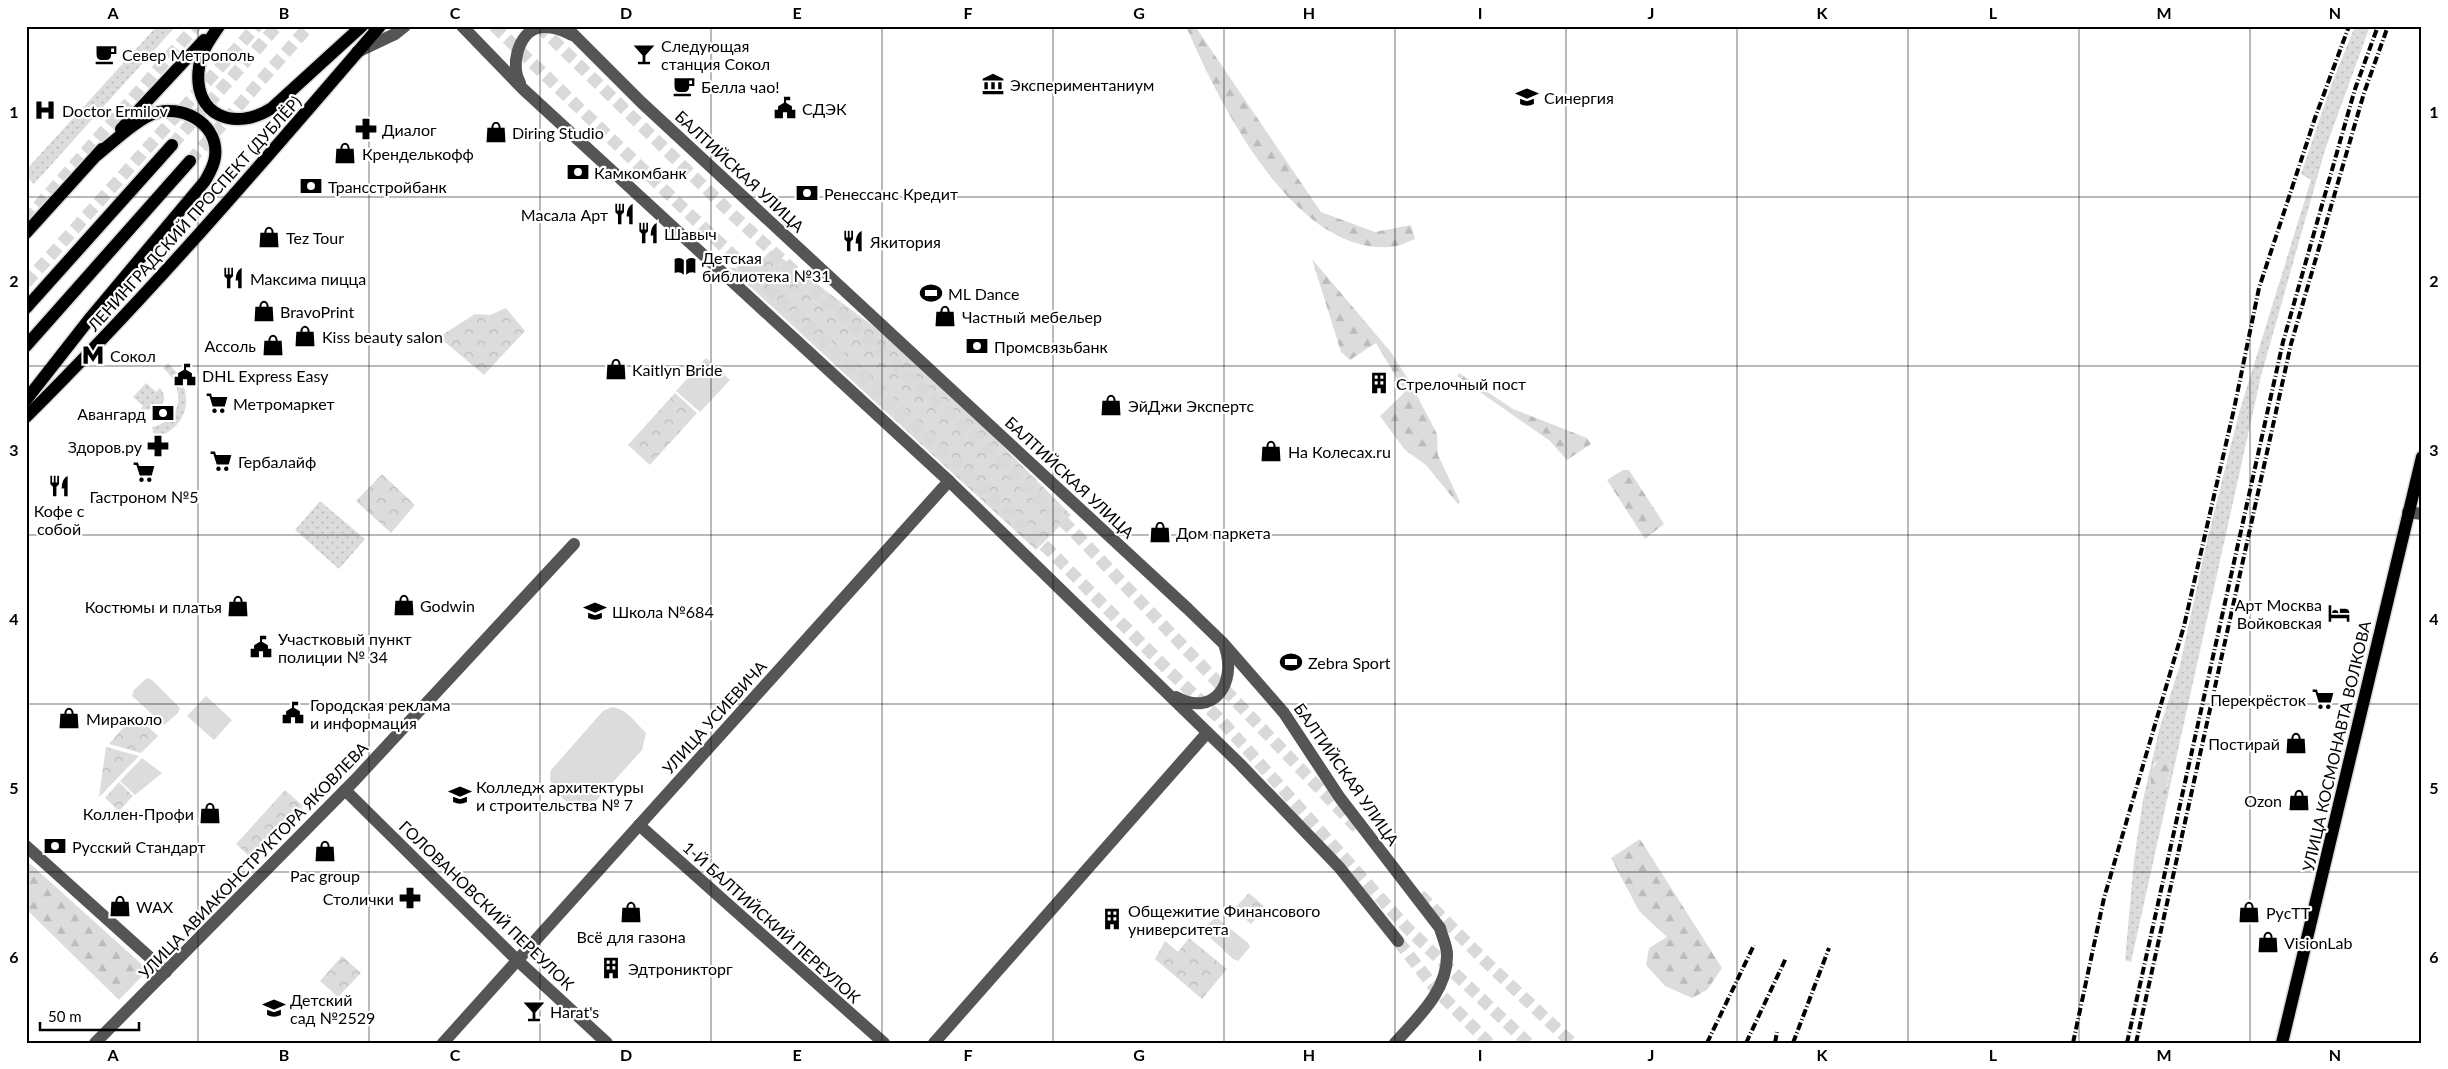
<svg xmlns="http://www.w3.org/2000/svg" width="2448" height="1069" font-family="Lato,sans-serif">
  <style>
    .grass { fill: url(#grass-dots); fill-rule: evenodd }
    .forest { fill: url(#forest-firs) }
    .park { fill: url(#park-crowns) }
    .pitch { fill: #dcdcdc }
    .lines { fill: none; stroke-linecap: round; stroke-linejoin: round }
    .minor-tunnel { stroke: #d9d9d9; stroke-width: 12; stroke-dasharray: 12 6; stroke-linecap: butt }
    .major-tunnel { stroke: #d9d9d9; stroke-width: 12; stroke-dasharray: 12 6; stroke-linecap: butt }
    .major-casing { stroke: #dbdbdb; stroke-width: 15 }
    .minor { stroke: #555; stroke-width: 12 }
    .major { stroke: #000; stroke-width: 12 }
    .rail { stroke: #000; stroke-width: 4; stroke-dasharray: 8 2.5 1 2.5; stroke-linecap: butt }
    .grid { fill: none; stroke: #000; stroke-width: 1; stroke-opacity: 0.55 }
    .labels { text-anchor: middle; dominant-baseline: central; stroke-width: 4.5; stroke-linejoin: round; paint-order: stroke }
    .poi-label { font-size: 16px; fill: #000; stroke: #fff; text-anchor: start }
    .street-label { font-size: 16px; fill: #000; stroke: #fff }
    .neatline { fill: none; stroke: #000; stroke-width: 2 }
    .grid-label { font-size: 16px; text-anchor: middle; font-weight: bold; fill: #000 }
  </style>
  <defs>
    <pattern id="grass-dots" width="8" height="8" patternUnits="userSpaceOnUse" patternTransform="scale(1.25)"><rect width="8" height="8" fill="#dcdcdc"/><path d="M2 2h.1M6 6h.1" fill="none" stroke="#bbb" stroke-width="1.8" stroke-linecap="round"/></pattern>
    <pattern id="forest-firs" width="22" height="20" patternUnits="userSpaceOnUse" patternTransform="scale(1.25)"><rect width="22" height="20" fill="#dcdcdc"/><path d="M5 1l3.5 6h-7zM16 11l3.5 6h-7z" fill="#bbb"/></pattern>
    <pattern id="park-crowns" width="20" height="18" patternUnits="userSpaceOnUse" patternTransform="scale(1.25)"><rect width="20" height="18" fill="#dcdcdc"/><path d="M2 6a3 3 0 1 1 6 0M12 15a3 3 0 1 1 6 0" fill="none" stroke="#bbb"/></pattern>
  </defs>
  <rect width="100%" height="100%" fill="#fff"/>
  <!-- grass -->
  <g class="grass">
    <path d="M157,26H176L34,184L26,176V170Z"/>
    <path d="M2355,26H2370L2325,150L2261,376L2131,962L2125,960L2134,860L2143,800L2159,730L2180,665L2206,545L2239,413L2311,180L2301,174L2331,86ZM2159,761L2170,764L2169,779L2166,783L2168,787L2150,782L2154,763Z"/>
    <path d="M168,363C195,388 193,426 155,438L152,427C185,420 185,387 163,368Z"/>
    <path d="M146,383L156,392L160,388C172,403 156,412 141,409L143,406L133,397Z"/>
    <path d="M320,501L365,539L339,569L295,530Z"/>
  </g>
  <!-- forest -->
  <g class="forest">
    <path d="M1186,26H1195L1321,212L1375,232L1411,225L1415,239C1407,242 1398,247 1389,247C1293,254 1218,101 1186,26Z"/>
    <path d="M1312,259L1390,351L1410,382L1437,434L1438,455L1460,502L1458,504L1426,465L1405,450L1380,416L1405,392L1376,343L1350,360L1341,352Z"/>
    <path d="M1459,373L1513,409L1587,438L1591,444L1567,460L1550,441L1457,376Z"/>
    <path d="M1623,470H1629L1664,524L1645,539L1607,480Z"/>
    <path d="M2167,755C2170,763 2172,775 2166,783L2168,793L2158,795C2144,782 2151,762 2167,755Z"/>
    <path d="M1640,839L1722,968L1707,990L1692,998L1665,986L1646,965L1649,948L1667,937L1639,911L1611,858Z"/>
    <path d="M26,860L148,970L119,1000L26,909Z"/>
  </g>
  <!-- park -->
  <g class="park">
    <path d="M771,250L884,334L965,408L1071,515L1036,550L729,267C749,271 758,265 771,250Z"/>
    <path d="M506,308L525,331L484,375L439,337L475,314L490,315Z"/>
    <path d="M675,393L697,413L650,465L628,445Z"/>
    <path d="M382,474L415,505L391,533L356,501Z"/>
    <path d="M135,714L158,736L141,753L109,744Z"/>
    <path d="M106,747L139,756L99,797Z"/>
    <path d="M119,782L133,796L119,811L105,798Z"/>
    <path d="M285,790L303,806L253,860L236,844Z"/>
    <path d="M1249,893L1266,908L1251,924L1234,909Z"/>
    <path d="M1189,938L1227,969L1202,999L1155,959L1165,941L1178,952Z"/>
    <path d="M342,956L361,973L338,997L320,981Z"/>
  </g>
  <!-- pitch -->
  <g class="pitch">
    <path d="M706,358L730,380L700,412L676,391Z"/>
    <path d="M147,678L152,680L180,708L178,713L164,725L132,696L134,690Z"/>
    <path d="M206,696L232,720L214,740L187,716Z"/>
    <path d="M612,707C627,709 636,723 646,733L642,750L593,804L584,810C568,806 545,788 551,770L603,711Z"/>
    <path d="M142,758L162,773L135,795L120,781Z"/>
    <path d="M1216,917L1248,943L1250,947L1238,961L1233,959L1204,932L1206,926Z"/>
  </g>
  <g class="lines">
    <!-- minor-tunnel -->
    <path class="minor-tunnel" d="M1398,941L1438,992L1489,1043"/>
    <!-- major-tunnel -->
    <g class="major-tunnel">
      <path d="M494,26L707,231L1049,550L1168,670L1218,717L1408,929L1528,1043"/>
      <path d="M539,26L733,215L983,444L1070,528L1360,831"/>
      <path d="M172,145L277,26"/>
      <path d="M190,161L309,26"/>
      <path d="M26,220L196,26"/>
      <path d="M26,283L257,26"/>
      <path d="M1420,895L1487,963L1572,1043"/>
    </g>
    <!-- major casing -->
    <g class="major-casing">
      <g id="major">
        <path d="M219,26C210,39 201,52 199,67C192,116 235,132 272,108L362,26"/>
        <path d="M121,129L204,40"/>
        <path d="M26,233L102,149"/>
        <path d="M26,308L172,145"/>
        <path d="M26,346L190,161"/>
        <path d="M26,400L91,317L205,181C209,174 214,166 215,157C219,126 187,106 159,112C140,116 112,143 97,155"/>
        <path d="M26,417C151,293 265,160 380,26"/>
        <path d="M2282,1043L2422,457"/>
      </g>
    </g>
    <!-- minor -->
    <g class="minor">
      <path d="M462,26L523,89L949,481L1240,764L1339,867L1398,941"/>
      <path d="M565,26L641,102L1188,609L1223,643L1284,713L1340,798L1440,928C1442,936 1447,946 1447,954C1448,991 1417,1018 1395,1043"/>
      <path d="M357,52L395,34L405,26"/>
      <path d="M520,83C510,67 518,34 537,28C549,25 561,29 572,35"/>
      <path d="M2408,512L2422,514"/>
      <path d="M1176,697C1214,718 1237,683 1225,647"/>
      <path d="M345,790L517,960L607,1043"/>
      <path d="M639,825L884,1043"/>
      <path d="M26,846L166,972"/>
      <path d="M95,1043L355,780L574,544"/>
      <path d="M443,1043L949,481"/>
      <path d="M934,1043L1207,733"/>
    </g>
    <!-- major -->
    <use href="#major" class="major"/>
    <!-- rail -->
    <g class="rail">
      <path d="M1707,1043L1754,945"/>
      <path d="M1746,1043L1786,958"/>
      <path d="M1775,1043L1777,1032"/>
      <path d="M1793,1043L1829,948"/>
      <path d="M2073,1043L2104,898L2184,626L2234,409L2259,288L2315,118L2349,26"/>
      <path d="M2127,1043L2283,342L2355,89L2378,26"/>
      <path d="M2136,1043L2291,344L2364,93L2388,26"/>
    </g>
  </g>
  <!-- grid -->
  <path class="grid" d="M198,26V1043M369,26V1043M540,26V1043M711,26V1043M882,26V1043M1053,26V1043M1224,26V1043M1395,26V1043M1566,26V1043M1737,26V1043M1908,26V1043M2079,26V1043M2250,26V1043M26,197H2422M26,366H2422M26,535H2422M26,704H2422M26,872H2422"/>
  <!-- icons -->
  <defs>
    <g id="cafe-bare" transform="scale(1.725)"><path d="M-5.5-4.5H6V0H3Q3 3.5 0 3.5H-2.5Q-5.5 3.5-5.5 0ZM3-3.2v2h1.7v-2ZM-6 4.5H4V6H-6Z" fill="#000" stroke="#fff" stroke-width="2.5" paint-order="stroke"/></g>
    <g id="bar-bare" transform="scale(1.725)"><path d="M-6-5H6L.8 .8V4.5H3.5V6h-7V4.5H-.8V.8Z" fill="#000" stroke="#fff" stroke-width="2.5" paint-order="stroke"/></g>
    <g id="museum-bare" transform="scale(1.725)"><path d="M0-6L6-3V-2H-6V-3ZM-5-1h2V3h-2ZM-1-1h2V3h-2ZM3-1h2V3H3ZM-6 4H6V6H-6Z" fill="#000" stroke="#fff" stroke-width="2.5" paint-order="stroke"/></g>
    <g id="university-bare" transform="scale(1.725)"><path d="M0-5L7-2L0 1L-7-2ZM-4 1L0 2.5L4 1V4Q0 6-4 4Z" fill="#000" stroke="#fff" stroke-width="2.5" paint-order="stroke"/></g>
    <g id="civic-bare" transform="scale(1.725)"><path d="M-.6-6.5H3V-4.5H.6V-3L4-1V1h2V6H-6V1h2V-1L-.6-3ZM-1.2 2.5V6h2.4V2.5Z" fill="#000" stroke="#fff" stroke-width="2.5" paint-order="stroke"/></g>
    <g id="hospital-bare" transform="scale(1.725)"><path d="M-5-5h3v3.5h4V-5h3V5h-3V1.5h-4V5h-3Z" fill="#000" stroke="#fff" stroke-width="2.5" paint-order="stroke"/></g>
    <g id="pharmacy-bare" transform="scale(1.725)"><path d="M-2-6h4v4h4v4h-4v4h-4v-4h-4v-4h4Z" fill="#000" stroke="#fff" stroke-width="2.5" paint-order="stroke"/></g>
    <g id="shop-bare" transform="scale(1.725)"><path d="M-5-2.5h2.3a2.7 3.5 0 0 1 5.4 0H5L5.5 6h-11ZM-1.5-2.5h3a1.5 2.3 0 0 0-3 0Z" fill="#000" stroke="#fff" stroke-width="2.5" paint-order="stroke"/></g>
    <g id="bank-bare" transform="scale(1.725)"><path d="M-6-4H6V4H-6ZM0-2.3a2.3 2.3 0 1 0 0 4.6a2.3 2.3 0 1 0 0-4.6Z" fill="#000" stroke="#fff" stroke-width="2.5" paint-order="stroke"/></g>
    <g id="restaurant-bare" transform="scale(1.725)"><path d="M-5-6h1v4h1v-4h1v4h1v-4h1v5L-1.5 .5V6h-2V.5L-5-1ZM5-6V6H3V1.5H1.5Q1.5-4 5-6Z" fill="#000" stroke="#fff" stroke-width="2.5" paint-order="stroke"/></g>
    <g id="library-bare" transform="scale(1.725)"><path d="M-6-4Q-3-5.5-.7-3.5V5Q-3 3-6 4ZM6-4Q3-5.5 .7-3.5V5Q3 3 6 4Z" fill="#000" stroke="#fff" stroke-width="2.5" paint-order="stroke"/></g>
    <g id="stadium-bare" transform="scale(1.725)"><path d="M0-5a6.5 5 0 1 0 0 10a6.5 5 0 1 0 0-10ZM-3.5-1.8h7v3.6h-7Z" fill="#000" stroke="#fff" stroke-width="2.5" paint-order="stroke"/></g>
    <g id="metro-bare" transform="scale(1.725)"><path d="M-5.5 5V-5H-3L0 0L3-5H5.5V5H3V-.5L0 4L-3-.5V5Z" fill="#000" stroke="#fff" stroke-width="2.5" paint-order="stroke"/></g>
    <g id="building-bare" transform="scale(1.725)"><path d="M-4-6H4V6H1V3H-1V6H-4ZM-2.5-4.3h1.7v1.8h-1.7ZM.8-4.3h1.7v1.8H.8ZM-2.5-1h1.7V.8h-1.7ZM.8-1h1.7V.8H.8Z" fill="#000" stroke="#fff" stroke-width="2.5" paint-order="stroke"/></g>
    <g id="supermarket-bare" transform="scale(1.725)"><path d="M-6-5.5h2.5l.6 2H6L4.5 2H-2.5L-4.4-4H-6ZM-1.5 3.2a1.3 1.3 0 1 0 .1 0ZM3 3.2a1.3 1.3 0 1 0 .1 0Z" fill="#000" stroke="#fff" stroke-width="2.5" paint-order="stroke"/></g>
    <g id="school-bare" transform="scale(1.725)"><path d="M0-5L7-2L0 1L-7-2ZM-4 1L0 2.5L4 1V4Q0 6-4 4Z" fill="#000" stroke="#fff" stroke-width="2.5" paint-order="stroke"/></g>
    <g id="hotel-bare" transform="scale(1.725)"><path d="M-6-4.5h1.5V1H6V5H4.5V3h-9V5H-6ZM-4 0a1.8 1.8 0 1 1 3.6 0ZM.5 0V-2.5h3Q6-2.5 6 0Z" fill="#000" stroke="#fff" stroke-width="2.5" paint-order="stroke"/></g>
  </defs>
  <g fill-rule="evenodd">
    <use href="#cafe-bare" x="106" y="54"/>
    <use href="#bar-bare" x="644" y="54"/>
    <use href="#museum-bare" x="993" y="84"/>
    <use href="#cafe-bare" x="684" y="86"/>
    <use href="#university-bare" x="1527" y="97"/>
    <use href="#civic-bare" x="785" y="108"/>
    <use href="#hospital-bare" x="45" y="110"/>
    <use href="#pharmacy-bare" x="366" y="129"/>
    <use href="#shop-bare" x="496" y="132"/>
    <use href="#shop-bare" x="345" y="153"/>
    <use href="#bank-bare" x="578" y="172"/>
    <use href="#bank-bare" x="311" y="186"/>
    <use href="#bank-bare" x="807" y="193"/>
    <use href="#restaurant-bare" x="624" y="214"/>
    <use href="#restaurant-bare" x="648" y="233"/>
    <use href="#shop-bare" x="269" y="237"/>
    <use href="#restaurant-bare" x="853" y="241"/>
    <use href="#library-bare" x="685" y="266"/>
    <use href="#restaurant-bare" x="233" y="278"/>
    <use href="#stadium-bare" x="931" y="293"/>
    <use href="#shop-bare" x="264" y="311"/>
    <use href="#shop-bare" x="945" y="316"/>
    <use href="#shop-bare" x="305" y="336"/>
    <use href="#shop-bare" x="273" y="345"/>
    <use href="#bank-bare" x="977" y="346"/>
    <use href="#metro-bare" x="93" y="355"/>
    <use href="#shop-bare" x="616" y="369"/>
    <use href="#civic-bare" x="185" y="375"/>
    <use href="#building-bare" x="1379" y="383"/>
    <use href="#supermarket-bare" x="217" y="403"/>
    <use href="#shop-bare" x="1111" y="405"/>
    <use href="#bank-bare" x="163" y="413"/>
    <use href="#pharmacy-bare" x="158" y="446"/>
    <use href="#shop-bare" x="1271" y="451"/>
    <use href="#supermarket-bare" x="221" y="461"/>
    <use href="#supermarket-bare" x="144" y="472"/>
    <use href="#restaurant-bare" x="59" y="486"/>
    <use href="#shop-bare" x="1160" y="532"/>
    <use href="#shop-bare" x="404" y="605"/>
    <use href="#shop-bare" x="238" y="606"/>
    <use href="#school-bare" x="595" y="611"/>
    <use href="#hotel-bare" x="2339" y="613"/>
    <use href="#civic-bare" x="261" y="647"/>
    <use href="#stadium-bare" x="1291" y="662"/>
    <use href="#supermarket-bare" x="2323" y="699"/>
    <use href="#civic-bare" x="293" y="713"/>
    <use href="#shop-bare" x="69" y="718"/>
    <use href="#shop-bare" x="2296" y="743"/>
    <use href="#university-bare" x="460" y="795"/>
    <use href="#shop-bare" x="2299" y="800"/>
    <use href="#shop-bare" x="210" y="813"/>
    <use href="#bank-bare" x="55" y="846"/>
    <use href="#shop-bare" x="325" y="851"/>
    <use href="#pharmacy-bare" x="410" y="898"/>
    <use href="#shop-bare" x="120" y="906"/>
    <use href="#shop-bare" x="631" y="912"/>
    <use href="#shop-bare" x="2249" y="912"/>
    <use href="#building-bare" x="1112" y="919"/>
    <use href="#shop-bare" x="2268" y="942"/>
    <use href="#building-bare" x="611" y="968"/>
    <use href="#school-bare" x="274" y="1008"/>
    <use href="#bar-bare" x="534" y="1011"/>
  </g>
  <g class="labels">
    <!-- poi labels -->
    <g class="poi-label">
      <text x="661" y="45">Следующая<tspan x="661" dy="18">станция Сокол</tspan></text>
      <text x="122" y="54">Север Метрополь</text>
      <text x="1010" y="84">Экспериментаниум</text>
      <text x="701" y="86">Белла чао!</text>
      <text x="1544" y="97">Синергия</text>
      <text x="802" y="108">СДЭК</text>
      <text x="62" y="110">Doctor Ermilov</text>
      <text x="382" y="129">Диалог</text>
      <text x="512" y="132">Diring Studio</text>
      <text x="362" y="153">Кренделькофф</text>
      <text x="594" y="172">Камкомбанк</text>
      <text x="328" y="186">Трансстройбанк</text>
      <text x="824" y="193">Ренессанс Кредит</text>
      <text x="608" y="214" text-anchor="end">Масала Арт</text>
      <text x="664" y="233">Шавыч</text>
      <text x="286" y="237">Tez Tour</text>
      <text x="870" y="241">Якитория</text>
      <text x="702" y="257">Детская<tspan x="702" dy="18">библиотека №31</tspan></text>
      <text x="250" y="278">Максима пицца</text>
      <text x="948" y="293">ML Dance</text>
      <text x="280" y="311">BravoPrint</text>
      <text x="962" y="316">Частный мебельер</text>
      <text x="322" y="336">Kiss beauty salon</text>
      <text x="256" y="345" text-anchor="end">Ассоль</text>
      <text x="994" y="346">Промсвязьбанк</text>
      <text x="110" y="355">Сокол</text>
      <text x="632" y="369">Kaitlyn Bride</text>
      <text x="202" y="375">DHL Express Easy</text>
      <text x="1396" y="383">Стрелочный пост</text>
      <text x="233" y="403">Метромаркет</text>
      <text x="1128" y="405">ЭйДжи Экспертс</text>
      <text x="146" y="413" text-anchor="end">Авангард</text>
      <text x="142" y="446" text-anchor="end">Здоров.ру</text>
      <text x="1288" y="451">На Колесах.ru</text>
      <text x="238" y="461">Гербалайф</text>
      <text x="144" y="496" text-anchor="middle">Гастроном №5</text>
      <text x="59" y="510" text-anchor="middle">Кофе с<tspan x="59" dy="18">собой</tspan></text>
      <text x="1176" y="532">Дом паркета</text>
      <text x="2322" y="604" text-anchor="end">Арт Москва<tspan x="2322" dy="18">Войковская</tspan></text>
      <text x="420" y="605">Godwin</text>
      <text x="222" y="606" text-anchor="end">Костюмы и платья</text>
      <text x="612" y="611">Школа №684</text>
      <text x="278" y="638">Участковый пункт<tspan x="278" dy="18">полиции № 34</tspan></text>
      <text x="1308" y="662">Zebra Sport</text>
      <text x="2306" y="699" text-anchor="end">Перекрёсток</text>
      <text x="310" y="704">Городская реклама<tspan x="310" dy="18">и информация</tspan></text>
      <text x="86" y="718">Мираколо</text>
      <text x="2280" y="743" text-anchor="end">Постирай</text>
      <text x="476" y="786">Колледж архитектуры<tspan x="476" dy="18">и строительства № 7</tspan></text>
      <text x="2282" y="800" text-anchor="end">Ozon</text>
      <text x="194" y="813" text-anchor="end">Коллен-Профи</text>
      <text x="72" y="846">Русский Стандарт</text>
      <text x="325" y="875" text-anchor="middle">Pac group</text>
      <text x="394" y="898" text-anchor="end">Столички</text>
      <text x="136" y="906">WAX</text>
      <text x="1128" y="910">Общежитие Финансового<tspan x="1128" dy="18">университета</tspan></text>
      <text x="2266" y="912">РусТТ</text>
      <text x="631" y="936" text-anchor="middle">Всё для газона</text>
      <text x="2284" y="942">VisionLab</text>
      <text x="628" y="968">Эдтроникторг</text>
      <text x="290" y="999">Детский<tspan x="290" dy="18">сад №2529</tspan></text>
      <text x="550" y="1011">Harat's</text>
    </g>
    <!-- street labels -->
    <g class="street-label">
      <text transform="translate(740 171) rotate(43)">БАЛТИЙСКАЯ УЛИЦА</text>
      <text transform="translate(194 213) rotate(-48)">ЛЕНИНГРАДСКИЙ ПРОСПЕКТ (ДУБЛЁР)</text>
      <text transform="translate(1070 477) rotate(43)">БАЛТИЙСКАЯ УЛИЦА</text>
      <text transform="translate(714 717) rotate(-48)">УЛИЦА УСИЕВИЧА</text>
      <text transform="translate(2336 746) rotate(-77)">УЛИЦА КОСМОНАВТА ВОЛКОВА</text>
      <text transform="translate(1347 774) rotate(55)">БАЛТИЙСКАЯ УЛИЦА</text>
      <text transform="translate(253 860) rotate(-46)">УЛИЦА АВИАКОНСТРУКТОРА ЯКОВЛЕВА</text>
      <text transform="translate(487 905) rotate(44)">ГОЛОВАНОВСКИЙ ПЕРЕУЛОК</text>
      <text transform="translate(772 922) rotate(42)">1-Й БАЛТИЙСКИЙ ПЕРЕУЛОК</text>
    </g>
  </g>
  <!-- border -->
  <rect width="2448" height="1069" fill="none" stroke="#ffffff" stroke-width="55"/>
  <!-- scale -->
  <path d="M40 1022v8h99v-8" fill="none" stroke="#000000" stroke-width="2.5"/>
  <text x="48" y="1022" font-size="15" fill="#000000" stroke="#ffffff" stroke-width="4" paint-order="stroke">50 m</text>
  <rect x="28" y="28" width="2392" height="1014" class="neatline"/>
  <g class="grid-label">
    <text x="113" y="19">A</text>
    <text x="284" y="19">B</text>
    <text x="455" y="19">C</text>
    <text x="626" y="19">D</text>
    <text x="797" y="19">E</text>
    <text x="968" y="19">F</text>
    <text x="1139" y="19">G</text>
    <text x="1309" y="19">H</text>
    <text x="1480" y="19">I</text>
    <text x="1651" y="19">J</text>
    <text x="1822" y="19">K</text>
    <text x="1993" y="19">L</text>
    <text x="2164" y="19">M</text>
    <text x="2335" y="19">N</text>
    <text x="14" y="118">1</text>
    <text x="2434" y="118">1</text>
    <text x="14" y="287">2</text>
    <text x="2434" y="287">2</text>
    <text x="14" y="456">3</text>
    <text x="2434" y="456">3</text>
    <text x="14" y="625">4</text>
    <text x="2434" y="625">4</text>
    <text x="14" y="794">5</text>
    <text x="2434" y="794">5</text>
    <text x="14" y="963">6</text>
    <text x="2434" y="963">6</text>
    <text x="113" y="1061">A</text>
    <text x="284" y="1061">B</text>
    <text x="455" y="1061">C</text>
    <text x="626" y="1061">D</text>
    <text x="797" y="1061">E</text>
    <text x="968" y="1061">F</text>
    <text x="1139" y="1061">G</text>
    <text x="1309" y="1061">H</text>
    <text x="1480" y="1061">I</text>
    <text x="1651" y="1061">J</text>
    <text x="1822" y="1061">K</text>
    <text x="1993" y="1061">L</text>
    <text x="2164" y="1061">M</text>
    <text x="2335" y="1061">N</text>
  </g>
</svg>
